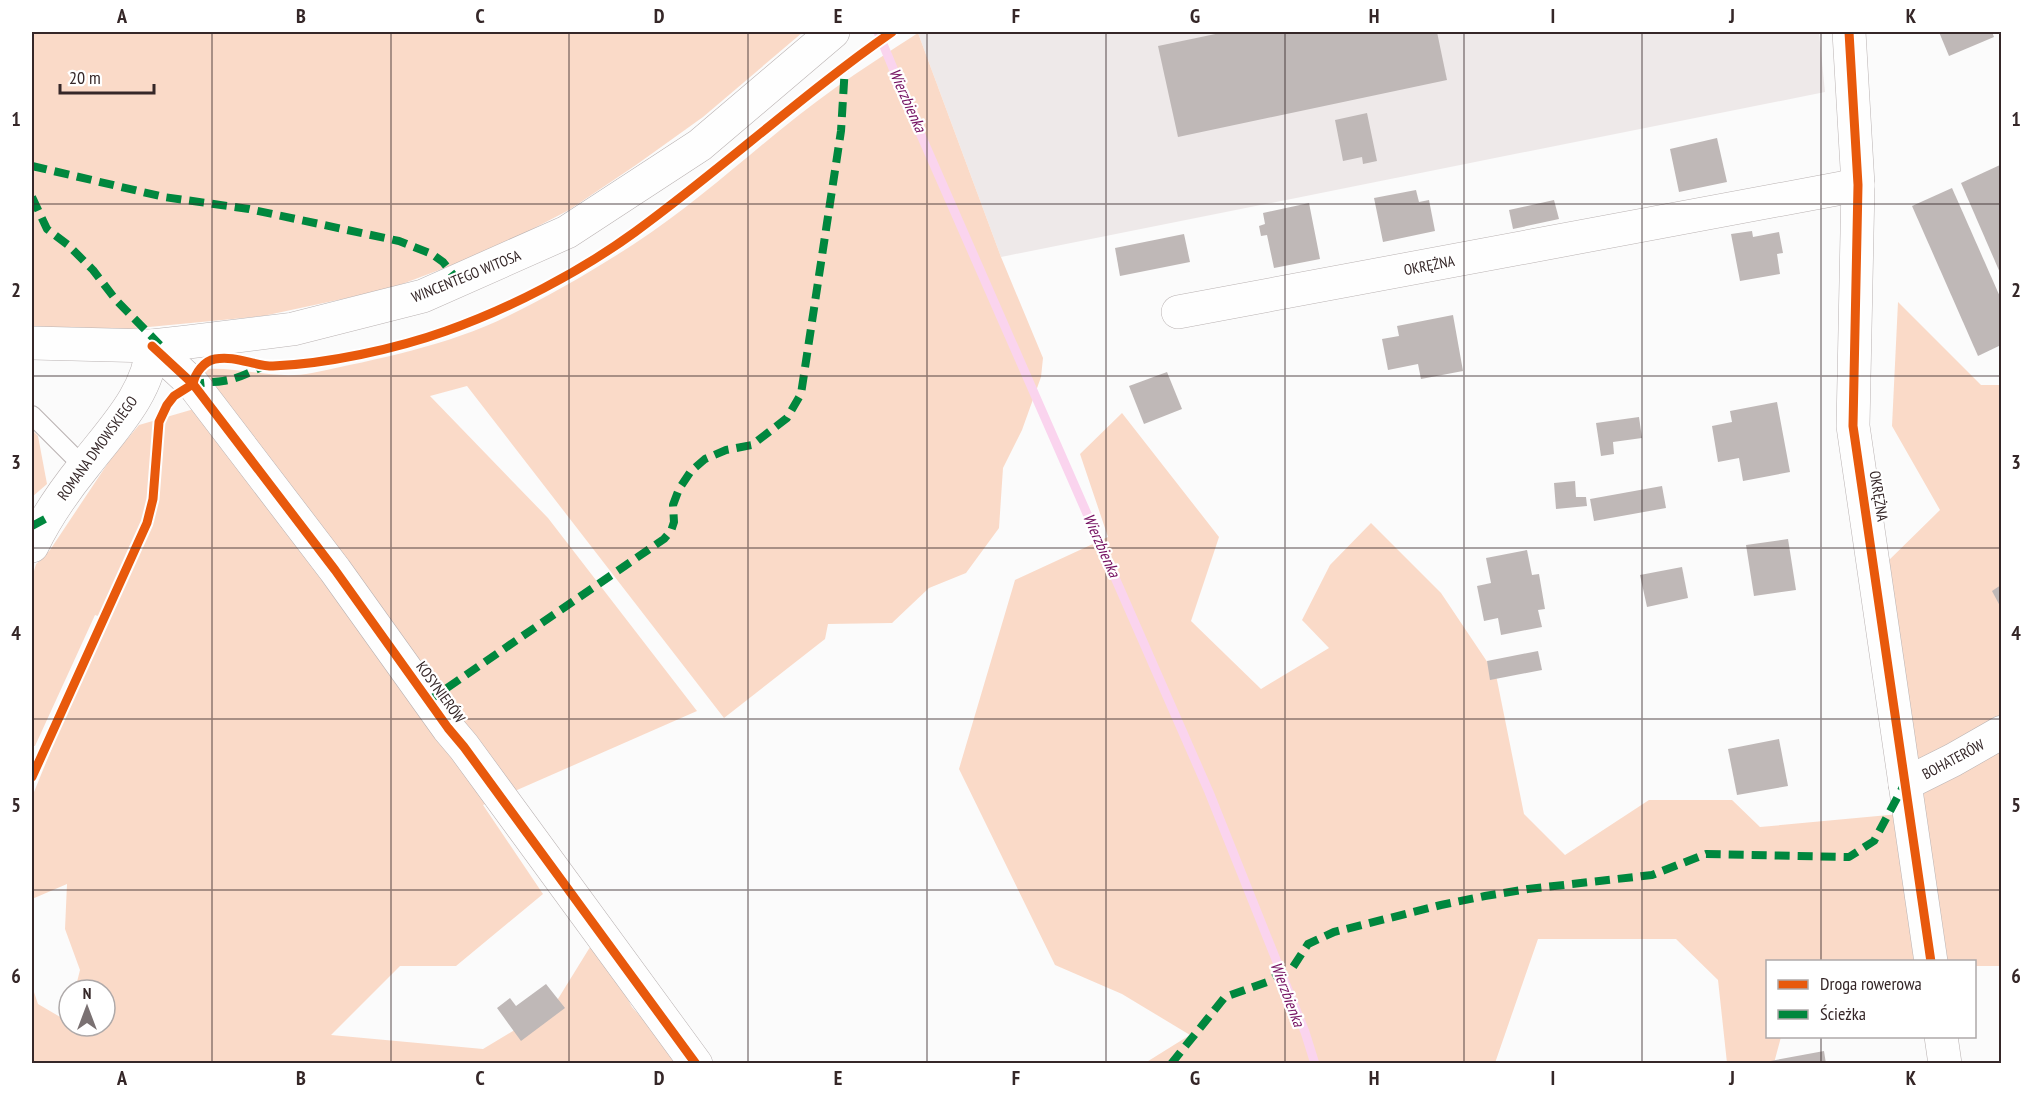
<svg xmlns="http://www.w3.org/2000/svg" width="2033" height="1095" font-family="'PT Sans Narrow',sans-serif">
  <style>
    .built { fill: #eee9e9 }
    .green { fill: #fadac8 }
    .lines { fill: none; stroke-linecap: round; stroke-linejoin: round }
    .stream { stroke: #fad4ee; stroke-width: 9 }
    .building { fill: #bfb8b7 }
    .service-casing { stroke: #b9b2b2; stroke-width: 20 }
    .minor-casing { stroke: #b9b2b2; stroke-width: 34 }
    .tertiary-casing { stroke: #b9b2b2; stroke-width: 34 }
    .service { stroke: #fefefe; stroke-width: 18 }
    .minor { stroke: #fefefe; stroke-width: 33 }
    .tertiary { stroke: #fefefe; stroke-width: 33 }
    .quiet { stroke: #00873e; stroke-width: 8; stroke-dasharray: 15 8; stroke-linecap: butt }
    .cycleway-casing { stroke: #fff; stroke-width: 13 }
    .cycleway { stroke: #e8590c; stroke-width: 9 }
    .grid { fill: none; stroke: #352728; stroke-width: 1.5; stroke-opacity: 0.55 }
    .labels { text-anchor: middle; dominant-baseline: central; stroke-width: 4.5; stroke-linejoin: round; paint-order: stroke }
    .street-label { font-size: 15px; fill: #352728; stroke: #fff }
    .water-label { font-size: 16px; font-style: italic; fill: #751262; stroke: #fff }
    .neatline { fill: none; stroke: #352728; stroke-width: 2 }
    .grid-label { font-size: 20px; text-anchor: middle; font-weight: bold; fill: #352728 }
  </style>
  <rect width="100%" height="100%" fill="#fbfbfb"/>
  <!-- built -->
  <path class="built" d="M920,32H1819L1825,92L1001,257L918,33Z"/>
  <!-- green -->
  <g class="green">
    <path d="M32,32H803L703,117L636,165L569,210L492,250L389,289L263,316L128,329L32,328Z"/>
    <path d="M918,33L1001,257L1043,358L1041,377L1022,430L1003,468L999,528L966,573L929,588L892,623L828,624L825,639L724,718L467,386L430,396L548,518L697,711L483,805L543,894L456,966H400L331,1035L483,1049L553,1007L595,939L632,1007L682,1063H32V986L38,1004L67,1021L69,1015V1026H105V990H75L80,970L65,929L67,884L32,899V797L60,728L110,620L95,615L35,746H32V578L36,564L50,550L112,457L139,425L194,409L195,370C234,364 272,381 312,373C378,359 447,346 508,316C551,295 594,270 634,244C705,198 766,137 835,88C862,69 890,51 918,33Z"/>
    <path d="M1898,302L1981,385H2001V966H1975L1974,962H1768V1036L1781,1037L1774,1063H1727L1718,980L1676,939H1538L1495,1063H1145L1190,1035L1122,994L1055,965L959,769L1015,580L1108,537L1080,454L1122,413L1219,537L1191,621L1261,689L1329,648L1302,620L1330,565L1371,523L1441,593L1496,675L1524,814L1565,855L1649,800H1732L1760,827L1921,812L1884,565L1940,510L1892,426Z"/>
    <path d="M32,430L38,436L47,484L32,497Z"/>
  </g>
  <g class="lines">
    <!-- stream -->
    <path class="stream" d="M878,32L917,126L1209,792L1305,1032L1315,1064"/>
  </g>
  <!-- building -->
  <g class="building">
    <path d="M1225,32H1437L1447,80L1178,137L1158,46Z"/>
    <path d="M1939,32H1992L1994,37L1949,56Z"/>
    <path d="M1367,113L1377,161L1363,164L1362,157L1343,161L1335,120Z"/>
    <path d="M1717,138L1727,182L1679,192L1670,149Z"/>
    <path d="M2000,165L2001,169V275L1961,183Z"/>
    <path d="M1952,188L2001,299V345L1978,356L1912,206Z"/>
    <path d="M1416,190L1419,202L1429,200L1435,231L1383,242L1374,198Z"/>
    <path d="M1554,200L1559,219L1513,229L1509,210Z"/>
    <path d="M1309,203L1320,259L1274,268L1267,235L1261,236L1259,226L1265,224L1263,213Z"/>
    <path d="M1752,231L1753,237L1779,232L1783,253L1777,254L1780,274L1740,281L1731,234Z"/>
    <path d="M1184,234L1190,262L1120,276L1115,248Z"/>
    <path d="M1453,315L1463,371L1421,379L1418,364L1388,370L1382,339L1399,336L1397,326Z"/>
    <path d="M1167,372L1182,409L1144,424L1129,386Z"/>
    <path d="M1777,402L1790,472L1743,481L1739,458L1718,462L1712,426L1732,422L1730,411Z"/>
    <path d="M1639,417L1642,438L1613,442L1614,454L1601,456L1596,423Z"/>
    <path d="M1575,481L1576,497H1586L1587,506L1556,509L1554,483Z"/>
    <path d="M1662,486L1666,508L1594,521L1590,499Z"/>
    <path d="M1788,539L1796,590L1754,596L1746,545Z"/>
    <path d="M1527,550L1532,575L1539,574L1545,609L1538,610L1542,627L1501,635L1498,618L1484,621L1477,586L1491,583L1486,558Z"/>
    <path d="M1682,567L1688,598L1647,607L1640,575Z"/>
    <path d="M2001,585V608L1992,591Z"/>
    <path d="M1538,651L1542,670L1490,680L1487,661Z"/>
    <path d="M1779,739L1788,786L1737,795L1728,749Z"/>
    <path d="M546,984L565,1008L521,1041L497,1008L510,998L516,1006Z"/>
    <path d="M1824,1051L1826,1064H1765V1062Z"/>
  </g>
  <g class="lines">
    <!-- service casing -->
    <g class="service-casing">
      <path id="service" d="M32,415L83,466"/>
    </g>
    <!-- minor casing -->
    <g class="minor-casing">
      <g id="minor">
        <path d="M1849,32L1858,185L1853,426L1931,962"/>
        <path d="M1178,312L1858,185"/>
        <path d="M152,346L193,384L335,570L448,728L464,747L696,1064"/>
        <path d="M32,546C46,517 64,491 85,465C112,430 150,392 152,346"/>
        <path d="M1905,784L1953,760L2002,732"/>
        <path d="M1941,1036L1945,1064"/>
      </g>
    </g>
    <!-- tertiary casing -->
    <g class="tertiary-casing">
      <path id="tertiary" d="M32,343L152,346L188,342L293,329L423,296L567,232L700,145L833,32"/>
    </g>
    <!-- service -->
    <use href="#service" class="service"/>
    <!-- minor -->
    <use href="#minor" class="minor"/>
    <!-- tertiary -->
    <use href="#tertiary" class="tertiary"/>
    <!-- quiet -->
    <g class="quiet">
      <path d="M32,166L164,197L249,209L399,241L432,254L443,262L458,281"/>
      <path d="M32,197L47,229L68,245L93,270L116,300L160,345"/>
      <path d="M190,387C200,381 212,383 223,381C238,379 250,372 264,366"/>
      <path d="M32,526L45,519"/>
      <path d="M428,701L664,539L671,531L674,522L673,505L679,489L691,471L705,459L726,450L752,445L787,418L801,394L841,131L845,66"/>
      <path d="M1171,1064L1225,997L1267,982L1293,967L1308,944L1334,932L1441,905L1485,896L1528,889L1652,875L1706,854L1849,857L1874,841L1904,785"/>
    </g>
    <!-- cycleway casing -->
    <g class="cycleway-casing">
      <g id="cycleway">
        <path d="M1849,32L1858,185L1853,426L1931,962"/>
        <path d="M152,346L193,384L335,570L448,728L464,747L696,1064"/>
        <path d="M32,777L147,523L153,499L159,422L167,405L174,396L193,384C195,373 204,361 215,359C235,355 254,366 273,366C326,364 396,349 446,331C509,309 580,272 635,232C723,168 803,94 892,32"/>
      </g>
    </g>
    <!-- cycleway -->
    <use href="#cycleway" class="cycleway"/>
  </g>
  <!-- grid -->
  <path class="grid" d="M212,32V1064M391,32V1064M569,32V1064M748,32V1064M927,32V1064M1106,32V1064M1285,32V1064M1464,32V1064M1642,32V1064M1821,32V962M32,204H2002M32,376H2002M32,548H2002M32,719H2002M32,890H2002M1821,1036V1064"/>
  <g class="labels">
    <!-- street labels -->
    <g class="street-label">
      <text transform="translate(1429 265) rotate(-11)">OKRĘŻNA</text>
      <text transform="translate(466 276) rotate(-22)">WINCENTEGO WITOSA</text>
      <text transform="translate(97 448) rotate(-54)">ROMANA DMOWSKIEGO</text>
      <text transform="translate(1879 496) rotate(81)">OKRĘŻNA</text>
      <text transform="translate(441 692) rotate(54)">KOSYNIERÓW</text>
      <text transform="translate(1953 759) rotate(-28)">BOHATERÓW</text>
    </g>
    <!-- water labels -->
    <g class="water-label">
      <text transform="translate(908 100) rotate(66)">Wierzbienka</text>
      <text transform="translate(1102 545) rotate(66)">Wierzbienka</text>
      <text transform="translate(1288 994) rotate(69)">Wierzbienka</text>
    </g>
  </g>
  <!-- border -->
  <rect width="2033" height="1095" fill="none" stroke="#ffffff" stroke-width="66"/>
  <!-- legend -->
  <rect x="1766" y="960" width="210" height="78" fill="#ffffff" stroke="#aea9a9" stroke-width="1.5"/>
  <rect x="1778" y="980" width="30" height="9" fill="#e8590c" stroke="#aea9a9" stroke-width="1.5"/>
  <text x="1820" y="990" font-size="18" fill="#352728">Droga rowerowa</text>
  <rect x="1778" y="1010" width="30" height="9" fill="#00873e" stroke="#aea9a9" stroke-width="1.5"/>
  <text x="1820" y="1020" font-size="18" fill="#352728">Ścieżka</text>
  <!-- north arrow -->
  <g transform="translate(87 1008)"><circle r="28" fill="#ffffff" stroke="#aea9a9" stroke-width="1.5"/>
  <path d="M0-4.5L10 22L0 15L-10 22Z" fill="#7a7172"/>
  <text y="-9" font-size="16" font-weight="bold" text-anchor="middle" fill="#352728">N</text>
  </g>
  <!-- scale -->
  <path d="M60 84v9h94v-9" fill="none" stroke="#352728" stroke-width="3"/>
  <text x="69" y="84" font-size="18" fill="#352728" stroke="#ffffff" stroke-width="4.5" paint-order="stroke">20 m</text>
  <rect x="33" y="33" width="1967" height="1029" class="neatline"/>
  <g class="grid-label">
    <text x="122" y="23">A</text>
    <text x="301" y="23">B</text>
    <text x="480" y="23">C</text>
    <text x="659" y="23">D</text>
    <text x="838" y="23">E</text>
    <text x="1016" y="23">F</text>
    <text x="1195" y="23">G</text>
    <text x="1374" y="23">H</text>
    <text x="1553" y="23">I</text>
    <text x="1732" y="23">J</text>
    <text x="1911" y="23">K</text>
    <text x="16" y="126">1</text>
    <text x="2016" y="126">1</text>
    <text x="16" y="297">2</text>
    <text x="2016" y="297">2</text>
    <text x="16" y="469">3</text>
    <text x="2016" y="469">3</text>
    <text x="16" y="640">4</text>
    <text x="2016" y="640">4</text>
    <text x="16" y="812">5</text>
    <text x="2016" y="812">5</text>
    <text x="16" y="983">6</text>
    <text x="2016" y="983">6</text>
    <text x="122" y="1085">A</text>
    <text x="301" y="1085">B</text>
    <text x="480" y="1085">C</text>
    <text x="659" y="1085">D</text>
    <text x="838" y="1085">E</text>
    <text x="1016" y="1085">F</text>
    <text x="1195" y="1085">G</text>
    <text x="1374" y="1085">H</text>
    <text x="1553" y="1085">I</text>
    <text x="1732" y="1085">J</text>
    <text x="1911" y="1085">K</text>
  </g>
</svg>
